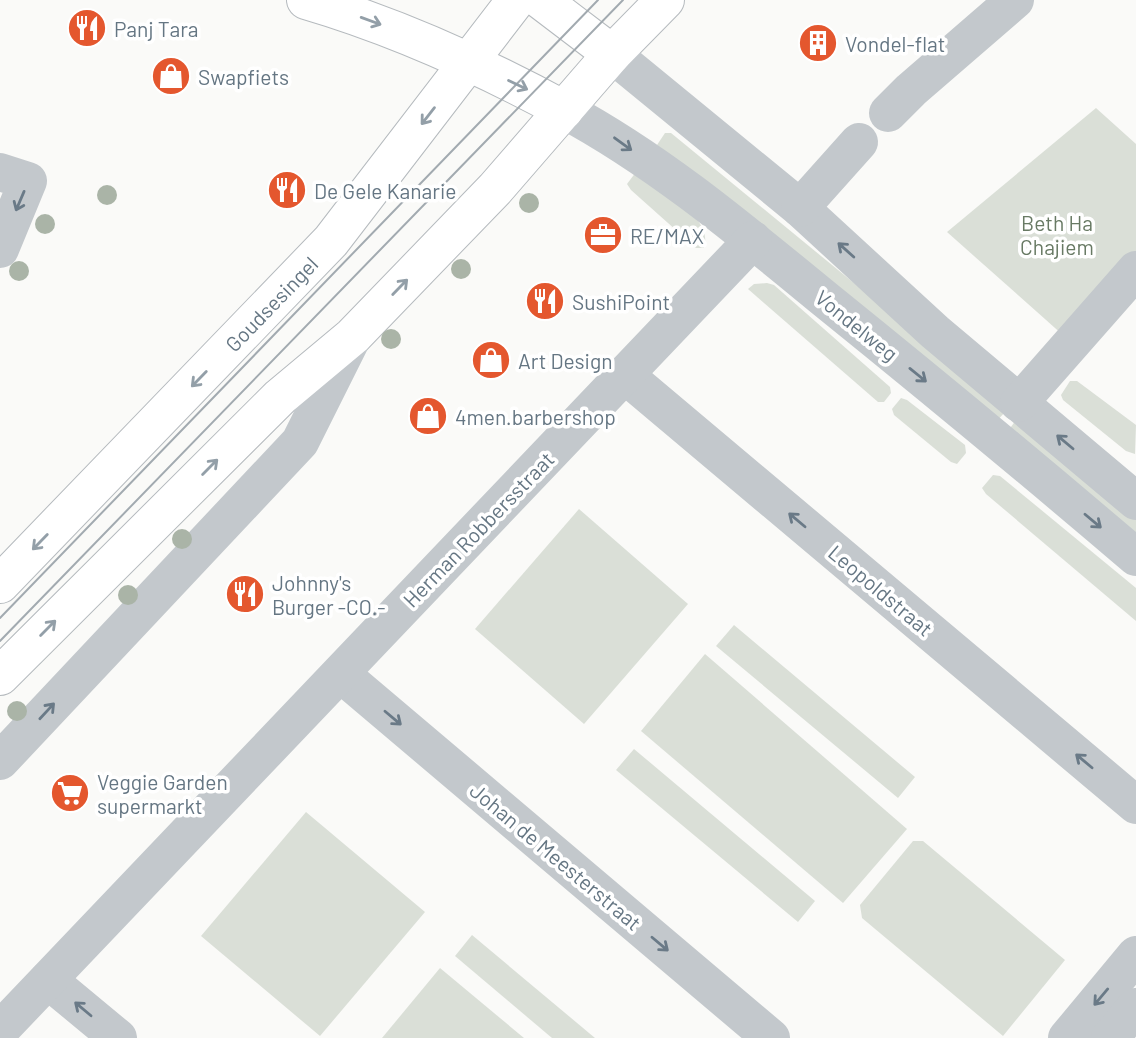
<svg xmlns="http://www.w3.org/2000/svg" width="1136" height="1038" font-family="Barlow,sans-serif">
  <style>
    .green { fill: #dadfd7 }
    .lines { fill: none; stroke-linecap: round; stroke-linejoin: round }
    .major-casing { stroke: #b5babe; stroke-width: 40 }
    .minor { stroke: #c3c8cc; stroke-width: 38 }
    .major { stroke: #fff; stroke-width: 38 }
    .tram { stroke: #a2aab0; stroke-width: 2 }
    .tree { fill: #aab4a7 }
    .oneway { stroke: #939fa8 }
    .oneway2 { stroke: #6a7a87 }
    .labels { text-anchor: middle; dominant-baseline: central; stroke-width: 7; stroke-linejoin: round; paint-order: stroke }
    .poi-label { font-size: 21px; fill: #657683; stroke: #fff; text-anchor: start }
    .park-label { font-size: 21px; fill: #687a64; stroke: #fff }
    .street-label { font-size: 21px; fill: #657683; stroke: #fff }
  </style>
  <rect width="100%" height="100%" fill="#fafaf8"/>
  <!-- green -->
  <g class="green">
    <path d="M1096,108L1136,144V251L1064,336L947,232Z"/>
    <path d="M665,133H671L1004,406L1005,412L996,422L657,145Z"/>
    <path d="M636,172L694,216C702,225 708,236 704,248H696L631,190L627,184Z"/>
    <path d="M767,283L774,285L890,387L891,393L884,402H878L748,289L754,284Z"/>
    <path d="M1070,381H1077L1136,425L1135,454L1126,451L1063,400L1061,395Z"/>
    <path d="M901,398L907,400L965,445L966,453L957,464L951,462L894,415L892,409Z"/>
    <path d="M1016,420L1136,515V541L1008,431Z"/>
    <path d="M993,475L1000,476L1136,588V621L986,494L982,488Z"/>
    <path d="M579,509L688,604L584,724L475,629Z"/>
    <path d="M734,625L915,777L898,798L716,646Z"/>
    <path d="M705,654L907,829L843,903L641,731Z"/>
    <path d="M634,749L815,901L798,922L616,770Z"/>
    <path d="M306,812L425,912L320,1036L201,936Z"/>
    <path d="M913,841H923L1065,960L1003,1036L862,918L860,905Z"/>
    <path d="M472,935L595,1038H552L455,956Z"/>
    <path d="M440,968L524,1038H382Z"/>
  </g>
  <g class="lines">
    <!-- major casing -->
    <g class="major-casing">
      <g id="major">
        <path d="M306,0C398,27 481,65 564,110"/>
        <path d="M541,0L612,54"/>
        <path id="s1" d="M0,584L331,241L516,0"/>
        <path d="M0,676L280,397L353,336L495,189L612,54L665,0"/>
      </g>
    </g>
    <!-- minor -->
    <g class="minor">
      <path d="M612,54L800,208L935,332L1136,501"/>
      <path d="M564,110C659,161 743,232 826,300C930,384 1034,470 1136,557"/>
      <path d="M888,113L911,90L1015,0"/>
      <path d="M0,172L28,181L0,249"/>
      <path d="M800,208L859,142"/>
      <path d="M625,375L1136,805"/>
      <path d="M1019,403L1136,270"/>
      <path d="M341,674L771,1038"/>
      <path d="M0,761L300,442L353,336"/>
      <path d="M48,980L118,1038"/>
      <path d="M0,1030L753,240"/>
      <path d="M1067,1038L1136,955"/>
      <path d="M1110,1038L1136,1007"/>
    </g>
    <!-- major -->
    <use href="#major" class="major"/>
    <!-- tram -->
    <g class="tram">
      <path d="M0,618L598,0"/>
      <path d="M0,641L623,0"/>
    </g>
  </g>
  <!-- trees -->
  <g class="tree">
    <circle cx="107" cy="195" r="10"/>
    <circle cx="529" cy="203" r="10"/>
    <circle cx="45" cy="224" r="10"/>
    <circle cx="461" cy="269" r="10"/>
    <circle cx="19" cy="271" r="10"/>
    <circle cx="391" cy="339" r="10"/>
    <circle cx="182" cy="539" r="10"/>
    <circle cx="128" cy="595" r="10"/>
    <circle cx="17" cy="711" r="10"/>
  </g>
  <!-- one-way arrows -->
  <defs><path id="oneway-shaft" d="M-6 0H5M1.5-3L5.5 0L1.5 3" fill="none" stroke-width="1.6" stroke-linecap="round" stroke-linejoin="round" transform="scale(1.75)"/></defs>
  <g class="oneway">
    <use href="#oneway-shaft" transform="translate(371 21) rotate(20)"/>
    <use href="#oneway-shaft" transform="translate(518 85) rotate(26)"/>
    <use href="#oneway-shaft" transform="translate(428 116) rotate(128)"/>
    <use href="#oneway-shaft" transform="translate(400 287) rotate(-46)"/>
    <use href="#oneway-shaft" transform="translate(199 379) rotate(134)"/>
    <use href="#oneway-shaft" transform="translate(210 467) rotate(-45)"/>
    <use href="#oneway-shaft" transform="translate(40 542) rotate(134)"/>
    <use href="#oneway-shaft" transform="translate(48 628) rotate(-45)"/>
  </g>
  <g class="oneway2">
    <use href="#oneway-shaft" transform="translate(623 144) rotate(36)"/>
    <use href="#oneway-shaft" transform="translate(20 201) rotate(113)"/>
    <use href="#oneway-shaft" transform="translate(846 250) rotate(-138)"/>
    <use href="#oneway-shaft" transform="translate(918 375) rotate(39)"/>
    <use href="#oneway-shaft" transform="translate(1065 442) rotate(-140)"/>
    <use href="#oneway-shaft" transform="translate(797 520) rotate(-140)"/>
    <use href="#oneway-shaft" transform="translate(1093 521) rotate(40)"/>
    <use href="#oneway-shaft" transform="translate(47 711) rotate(-47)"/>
    <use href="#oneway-shaft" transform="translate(393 718) rotate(40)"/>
    <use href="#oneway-shaft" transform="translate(1084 761) rotate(-140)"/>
    <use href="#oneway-shaft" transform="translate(660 944) rotate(40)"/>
    <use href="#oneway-shaft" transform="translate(1101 997) rotate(130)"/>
    <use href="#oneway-shaft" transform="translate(83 1009) rotate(-140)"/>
  </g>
  <!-- icons -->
  <defs>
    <g id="restaurant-disc" transform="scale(2.0125)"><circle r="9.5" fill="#e4572e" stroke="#fff"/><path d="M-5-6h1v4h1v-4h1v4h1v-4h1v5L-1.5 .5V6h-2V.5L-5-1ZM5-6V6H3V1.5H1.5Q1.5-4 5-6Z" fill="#fff"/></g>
    <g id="building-disc" transform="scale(2.0125)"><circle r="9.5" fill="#e4572e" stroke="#fff"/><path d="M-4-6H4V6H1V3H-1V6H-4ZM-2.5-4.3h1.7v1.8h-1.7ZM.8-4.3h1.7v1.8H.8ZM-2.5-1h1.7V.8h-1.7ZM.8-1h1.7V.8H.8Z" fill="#fff"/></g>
    <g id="shop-disc" transform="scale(2.0125)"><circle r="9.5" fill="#e4572e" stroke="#fff"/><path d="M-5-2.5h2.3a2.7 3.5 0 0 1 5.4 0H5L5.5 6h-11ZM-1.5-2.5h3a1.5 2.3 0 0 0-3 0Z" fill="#fff"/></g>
    <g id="office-disc" transform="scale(2.0125)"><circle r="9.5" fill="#e4572e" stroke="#fff"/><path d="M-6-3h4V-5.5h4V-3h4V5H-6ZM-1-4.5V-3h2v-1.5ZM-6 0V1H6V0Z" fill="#fff"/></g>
    <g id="supermarket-disc" transform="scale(2.0125)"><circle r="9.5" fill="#e4572e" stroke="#fff"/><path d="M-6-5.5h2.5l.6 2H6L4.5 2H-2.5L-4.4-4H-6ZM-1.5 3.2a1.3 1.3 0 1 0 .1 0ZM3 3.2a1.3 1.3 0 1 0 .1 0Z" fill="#fff"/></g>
  </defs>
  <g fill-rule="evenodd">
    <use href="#restaurant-disc" x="87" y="28"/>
    <use href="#building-disc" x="818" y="43"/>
    <use href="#shop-disc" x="171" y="76"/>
    <use href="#restaurant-disc" x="287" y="190"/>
    <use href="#office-disc" x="603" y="235"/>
    <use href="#restaurant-disc" x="545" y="301"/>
    <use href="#shop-disc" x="491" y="360"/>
    <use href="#shop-disc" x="428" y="416"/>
    <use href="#restaurant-disc" x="245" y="594"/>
    <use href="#supermarket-disc" x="70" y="793"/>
  </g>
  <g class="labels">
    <!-- poi labels -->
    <g class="poi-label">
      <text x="114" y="28">Panj Tara</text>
      <text x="845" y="43">Vondel-flat</text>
      <text x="198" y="76">Swapfiets</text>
      <text x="314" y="190">De Gele Kanarie</text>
      <text x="630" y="235">RE/MAX</text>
      <text x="572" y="301">SushiPoint</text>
      <text x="518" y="360">Art Design</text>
      <text x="455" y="416">4men.barbershop</text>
      <text x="272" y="582">Johnny's<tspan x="272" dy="24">Burger -CO.-</tspan></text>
      <text x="97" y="781">Veggie Garden<tspan x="97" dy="24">supermarkt</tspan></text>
    </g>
    <!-- park labels -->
    <g class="park-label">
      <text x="1057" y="222">Beth Ha<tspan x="1057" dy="24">Chajiem</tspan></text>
    </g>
    <!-- street labels -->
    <g class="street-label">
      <text stroke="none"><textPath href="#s1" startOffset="390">Goudsesingel</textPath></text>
      <text transform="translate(857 325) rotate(39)">Vondelweg</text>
      <text transform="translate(478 529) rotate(-46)">Herman Robbersstraat</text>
      <text transform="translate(881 590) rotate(40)">Leopoldstraat</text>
      <text transform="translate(556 856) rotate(40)">Johan de Meesterstraat</text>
    </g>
  </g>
</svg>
